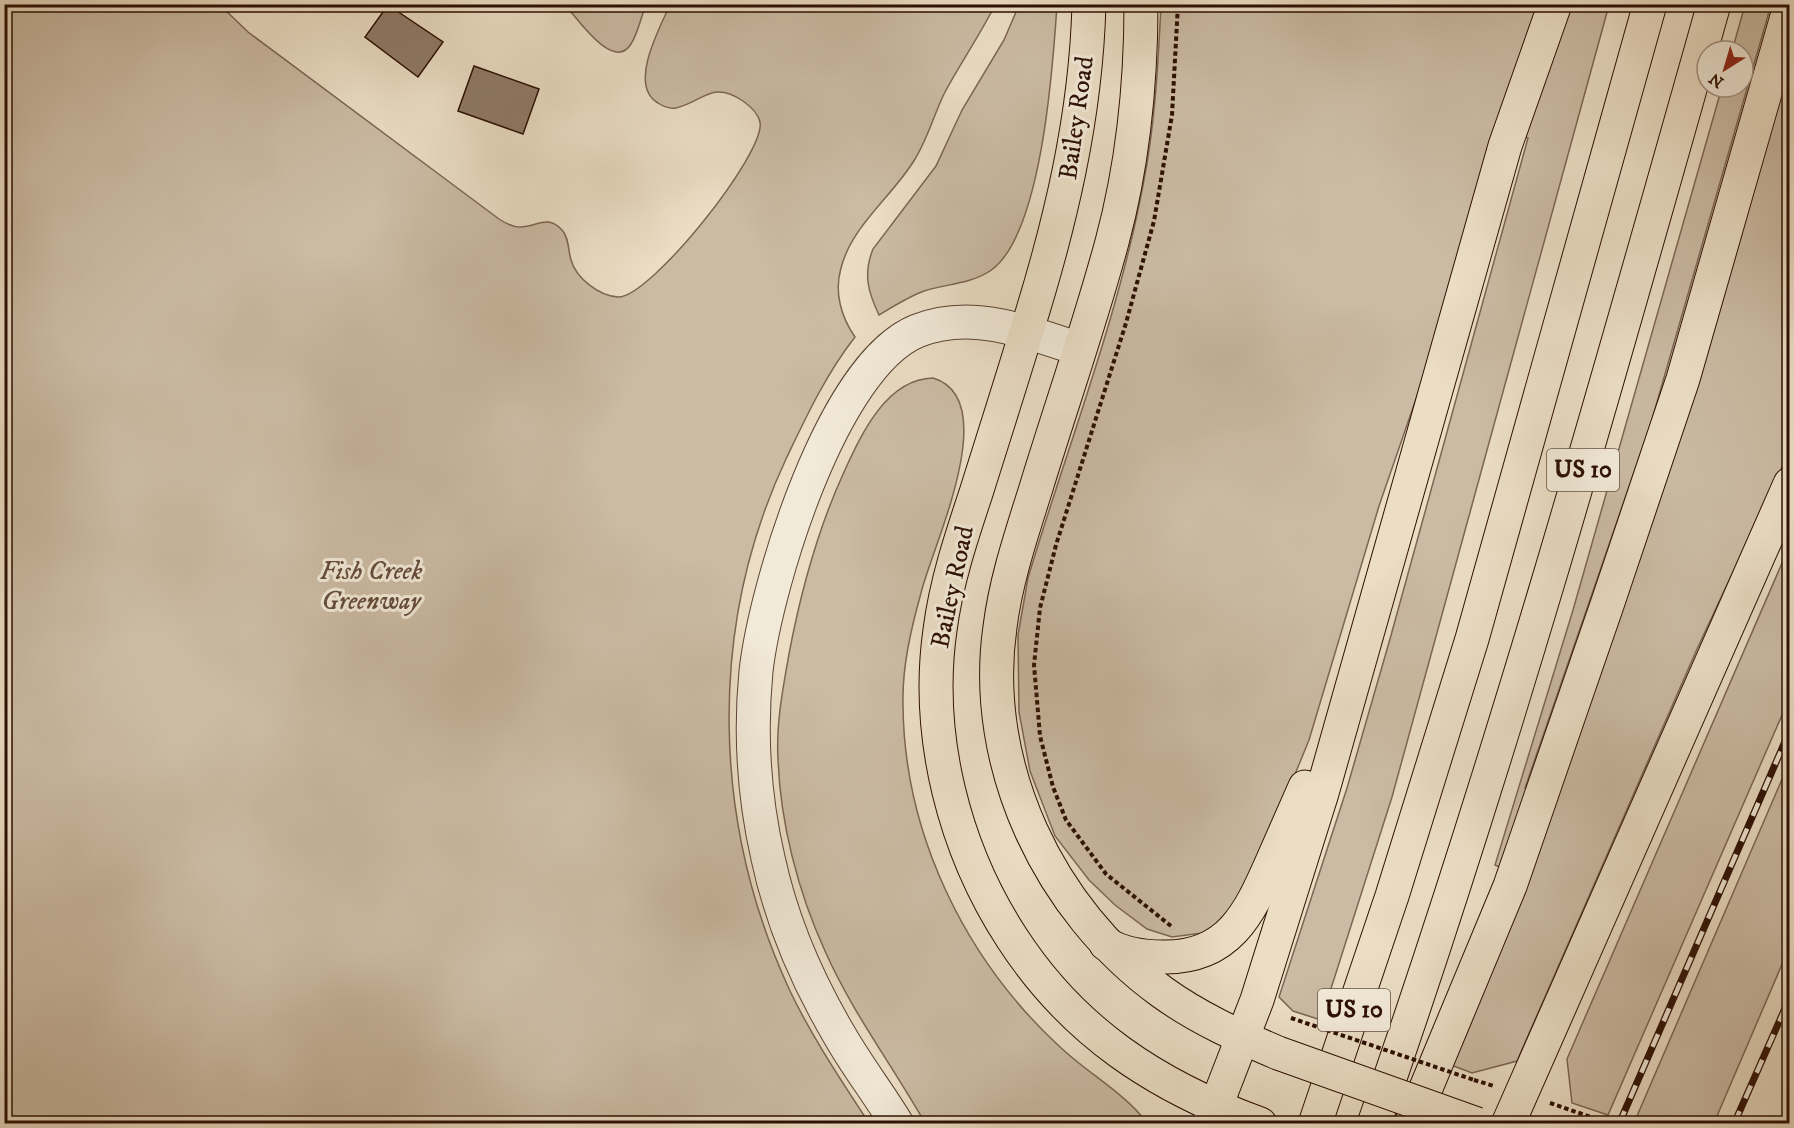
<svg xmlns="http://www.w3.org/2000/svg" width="1794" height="1128" font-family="'IM FELL DW Pica',serif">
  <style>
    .green { fill: #cbbba4; stroke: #7c6554; stroke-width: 1.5 }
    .building { fill: #8f7b68; stroke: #2c0f03; stroke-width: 1.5 }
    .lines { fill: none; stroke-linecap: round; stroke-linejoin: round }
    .minor-casing { stroke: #5c4334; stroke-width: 35 }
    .major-casing { stroke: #2c0f03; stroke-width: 35 }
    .highway-casing { stroke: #2c0f03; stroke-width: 35 }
    .path { stroke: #2c0f03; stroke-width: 4; stroke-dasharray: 4.5 3; stroke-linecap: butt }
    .minor { stroke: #f2ead9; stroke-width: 33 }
    .major { stroke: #ebdec5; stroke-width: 33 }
    .highway { stroke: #ebdec5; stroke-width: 33 }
    .rail-casing { stroke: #2c0f03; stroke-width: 7 }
    .rail { stroke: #f2ead9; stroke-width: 4.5; stroke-dasharray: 14; stroke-linecap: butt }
    .major-bridge-casing { stroke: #2c0f03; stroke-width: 35; stroke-linecap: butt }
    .path-bridge { stroke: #2c0f03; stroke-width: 4; stroke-dasharray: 4.5 3; stroke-linecap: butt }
    .major-bridge { stroke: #ebdec5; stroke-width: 33 }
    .labels { text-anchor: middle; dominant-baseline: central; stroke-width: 6; stroke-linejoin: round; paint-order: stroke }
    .shield { fill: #f2ead9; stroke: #675143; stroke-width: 1.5 }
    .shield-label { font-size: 24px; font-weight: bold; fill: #2c0f03 }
    .street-label { font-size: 26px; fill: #2c0f03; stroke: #f2ead9 }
    .park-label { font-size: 26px; font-style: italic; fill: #644b3b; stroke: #f2ead9 }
  </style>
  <rect width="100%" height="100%" fill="#ebdec5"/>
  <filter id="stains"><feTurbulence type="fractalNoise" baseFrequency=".00333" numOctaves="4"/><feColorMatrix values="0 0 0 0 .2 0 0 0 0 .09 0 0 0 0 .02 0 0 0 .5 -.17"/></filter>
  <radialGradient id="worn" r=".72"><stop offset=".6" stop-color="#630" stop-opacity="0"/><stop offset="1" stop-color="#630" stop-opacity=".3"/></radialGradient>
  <!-- green -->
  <g class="green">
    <path d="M5,4L220,5L248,32L499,219C505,223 513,227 520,227C537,227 547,214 562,230C569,237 568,250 571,260C576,278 599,296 618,297C650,298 766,153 760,122C758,113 750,106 743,101C712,80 704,101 676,108C669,109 664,107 658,103C628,86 659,29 670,5H995C980,35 961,62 945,92C934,114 928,138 915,159C893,196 852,225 841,268C834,292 841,317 855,337C826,374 806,417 786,459C707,628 712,823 790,991C812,1037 841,1080 869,1123H5Z"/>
    <path d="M565,5H646C641,17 638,33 631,44C613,73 576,16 565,5Z"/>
    <path d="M1019,5H1057C1053,65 1042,236 990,271C970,284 946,284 924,291C908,297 894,306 879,315C868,292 863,274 873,249L936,166L962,110L1004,40Z"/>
    <path d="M1161,5H1541L1445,315L1379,506L1309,740L1271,833L1231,915L1202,933L1172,937L1147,929L1115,905L1089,880L1055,836L1030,771L1019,712L1018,635L1028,578C1067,447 1118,319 1143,185C1155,126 1158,65 1161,5Z"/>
    <path d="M1566,5H1609L1392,797L1321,1020L1293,1011L1279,997L1347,788L1390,639L1528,138L1521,135Z"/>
    <path d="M1745,5H1771L1651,423L1525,788L1532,791L1504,869L1495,865L1573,610L1722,87H1743V51H1732Z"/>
    <path d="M1789,62V452L1697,649L1517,1061L1472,1073L1451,1065Z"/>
    <path d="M933,378C1004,399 932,547 921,593C911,629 902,667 903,705C904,834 965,959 1059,1046C1087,1073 1125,1093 1147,1123H925C892,1065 852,1012 825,951C798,892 780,822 778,758C776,723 783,688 789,654C801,590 817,531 844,472C861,435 886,379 933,378Z"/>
    <path d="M1789,547V699L1608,1115L1572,1103L1567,1059Z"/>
    <path d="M1789,763V948L1714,1123H1634Z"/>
  </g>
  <!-- building -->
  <g class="building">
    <path d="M388,5L443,42L418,77L365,37Z"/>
    <path d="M474,66L539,89L523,134L458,111Z"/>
  </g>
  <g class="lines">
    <!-- minor casing -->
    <g class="minor-casing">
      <path id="minor" d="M897,1124C879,1094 857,1066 840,1036C808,982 781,919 768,858C754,797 750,733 756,671C766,585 832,366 917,331C972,309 1026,332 1079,349"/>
    </g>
    <!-- major casing -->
    <g class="major-casing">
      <g id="major">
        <path d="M1089,4C1086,118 1060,225 1026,333C1010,386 993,439 976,493C961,538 946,583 940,630C925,736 954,849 1012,938C1073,1032 1156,1086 1260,1124"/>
        <path d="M1141,4C1141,84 1133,164 1112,242C1090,324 1061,406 1036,488C1022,533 1006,579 1000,627C980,766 1050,911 1162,992C1198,1018 1238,1036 1278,1053"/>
      </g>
    </g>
    <!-- highway casing -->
    <g class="highway-casing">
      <g id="highway">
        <path d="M1106,944C1123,954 1143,957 1163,957C1229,958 1249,914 1272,862C1283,837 1294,812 1305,787"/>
        <path d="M1209,1124L1257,1000L1322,793L1505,146L1555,4"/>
        <path d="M1315,1124L1392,896L1472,639L1650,4"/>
        <path d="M1374,1124C1503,755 1608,380 1714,4"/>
        <path d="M1411,1124L1510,886L1608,602L1683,379L1790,6"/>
        <path d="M1508,1124L1790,484"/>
      </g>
    </g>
    <!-- path -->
    <g class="path">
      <path d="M1171,926L1106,874L1066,820L1053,787L1040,736L1034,665L1040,608L1056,545L1126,323L1154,221L1172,115L1178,4"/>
      <path d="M1474,1080L1494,1086"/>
      <path d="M1550,1103L1611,1124"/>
    </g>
    <!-- minor -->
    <use href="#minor" class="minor"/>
    <!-- major -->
    <use href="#major" class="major"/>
    <!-- highway -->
    <use href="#highway" class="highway"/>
    <!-- rail casing -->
    <g class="rail-casing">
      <g id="rail">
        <path d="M1619,1124L1790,730"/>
        <path d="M1734,1124L1790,997"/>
        <path d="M1788,1124L1790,1120"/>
      </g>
    </g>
    <!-- rail -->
    <use href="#rail" class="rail"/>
    <!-- major-bridge casing -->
    <g class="major-bridge-casing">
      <path id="major-bridge" d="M1278,1053L1477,1124"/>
    </g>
    <!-- path-bridge -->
    <path class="path-bridge" d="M1291,1018L1474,1080"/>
    <!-- major-bridge -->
    <use href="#major-bridge" class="major-bridge"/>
  </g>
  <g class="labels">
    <!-- shield labels -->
    <g class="shield">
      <rect x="1547" y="449" width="72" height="42" rx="4.5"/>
      <rect x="1318" y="989" width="72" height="42" rx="4.5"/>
    </g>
    <g class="shield-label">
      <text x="1583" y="470">US 10</text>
      <text x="1354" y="1010">US 10</text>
    </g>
    <!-- street labels -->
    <g class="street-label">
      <text transform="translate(1077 118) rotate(-82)">Bailey Road</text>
      <text transform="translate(953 587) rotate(-78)">Bailey Road</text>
    </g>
    <!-- park labels -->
    <g class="park-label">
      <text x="371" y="571">Fish Creek<tspan x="371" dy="30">Greenway</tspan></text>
    </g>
  </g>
  <!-- margin -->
  <rect width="1794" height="1128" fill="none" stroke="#ebdec5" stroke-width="24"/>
  <rect x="6" y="6" width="1782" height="1116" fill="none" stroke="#2c0f03" stroke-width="3"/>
  <rect x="12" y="12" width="1770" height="1104" fill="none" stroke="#2c0f03" stroke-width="1.5"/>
  <!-- north arrow -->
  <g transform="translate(1725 69) rotate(217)"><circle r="28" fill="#f2ead9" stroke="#a39283" stroke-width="1.5"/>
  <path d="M0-4.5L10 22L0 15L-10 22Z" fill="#8f2418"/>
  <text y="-9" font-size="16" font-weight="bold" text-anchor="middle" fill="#2c0f03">N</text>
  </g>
  <rect width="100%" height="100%" filter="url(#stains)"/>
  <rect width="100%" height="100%" fill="url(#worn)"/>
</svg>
